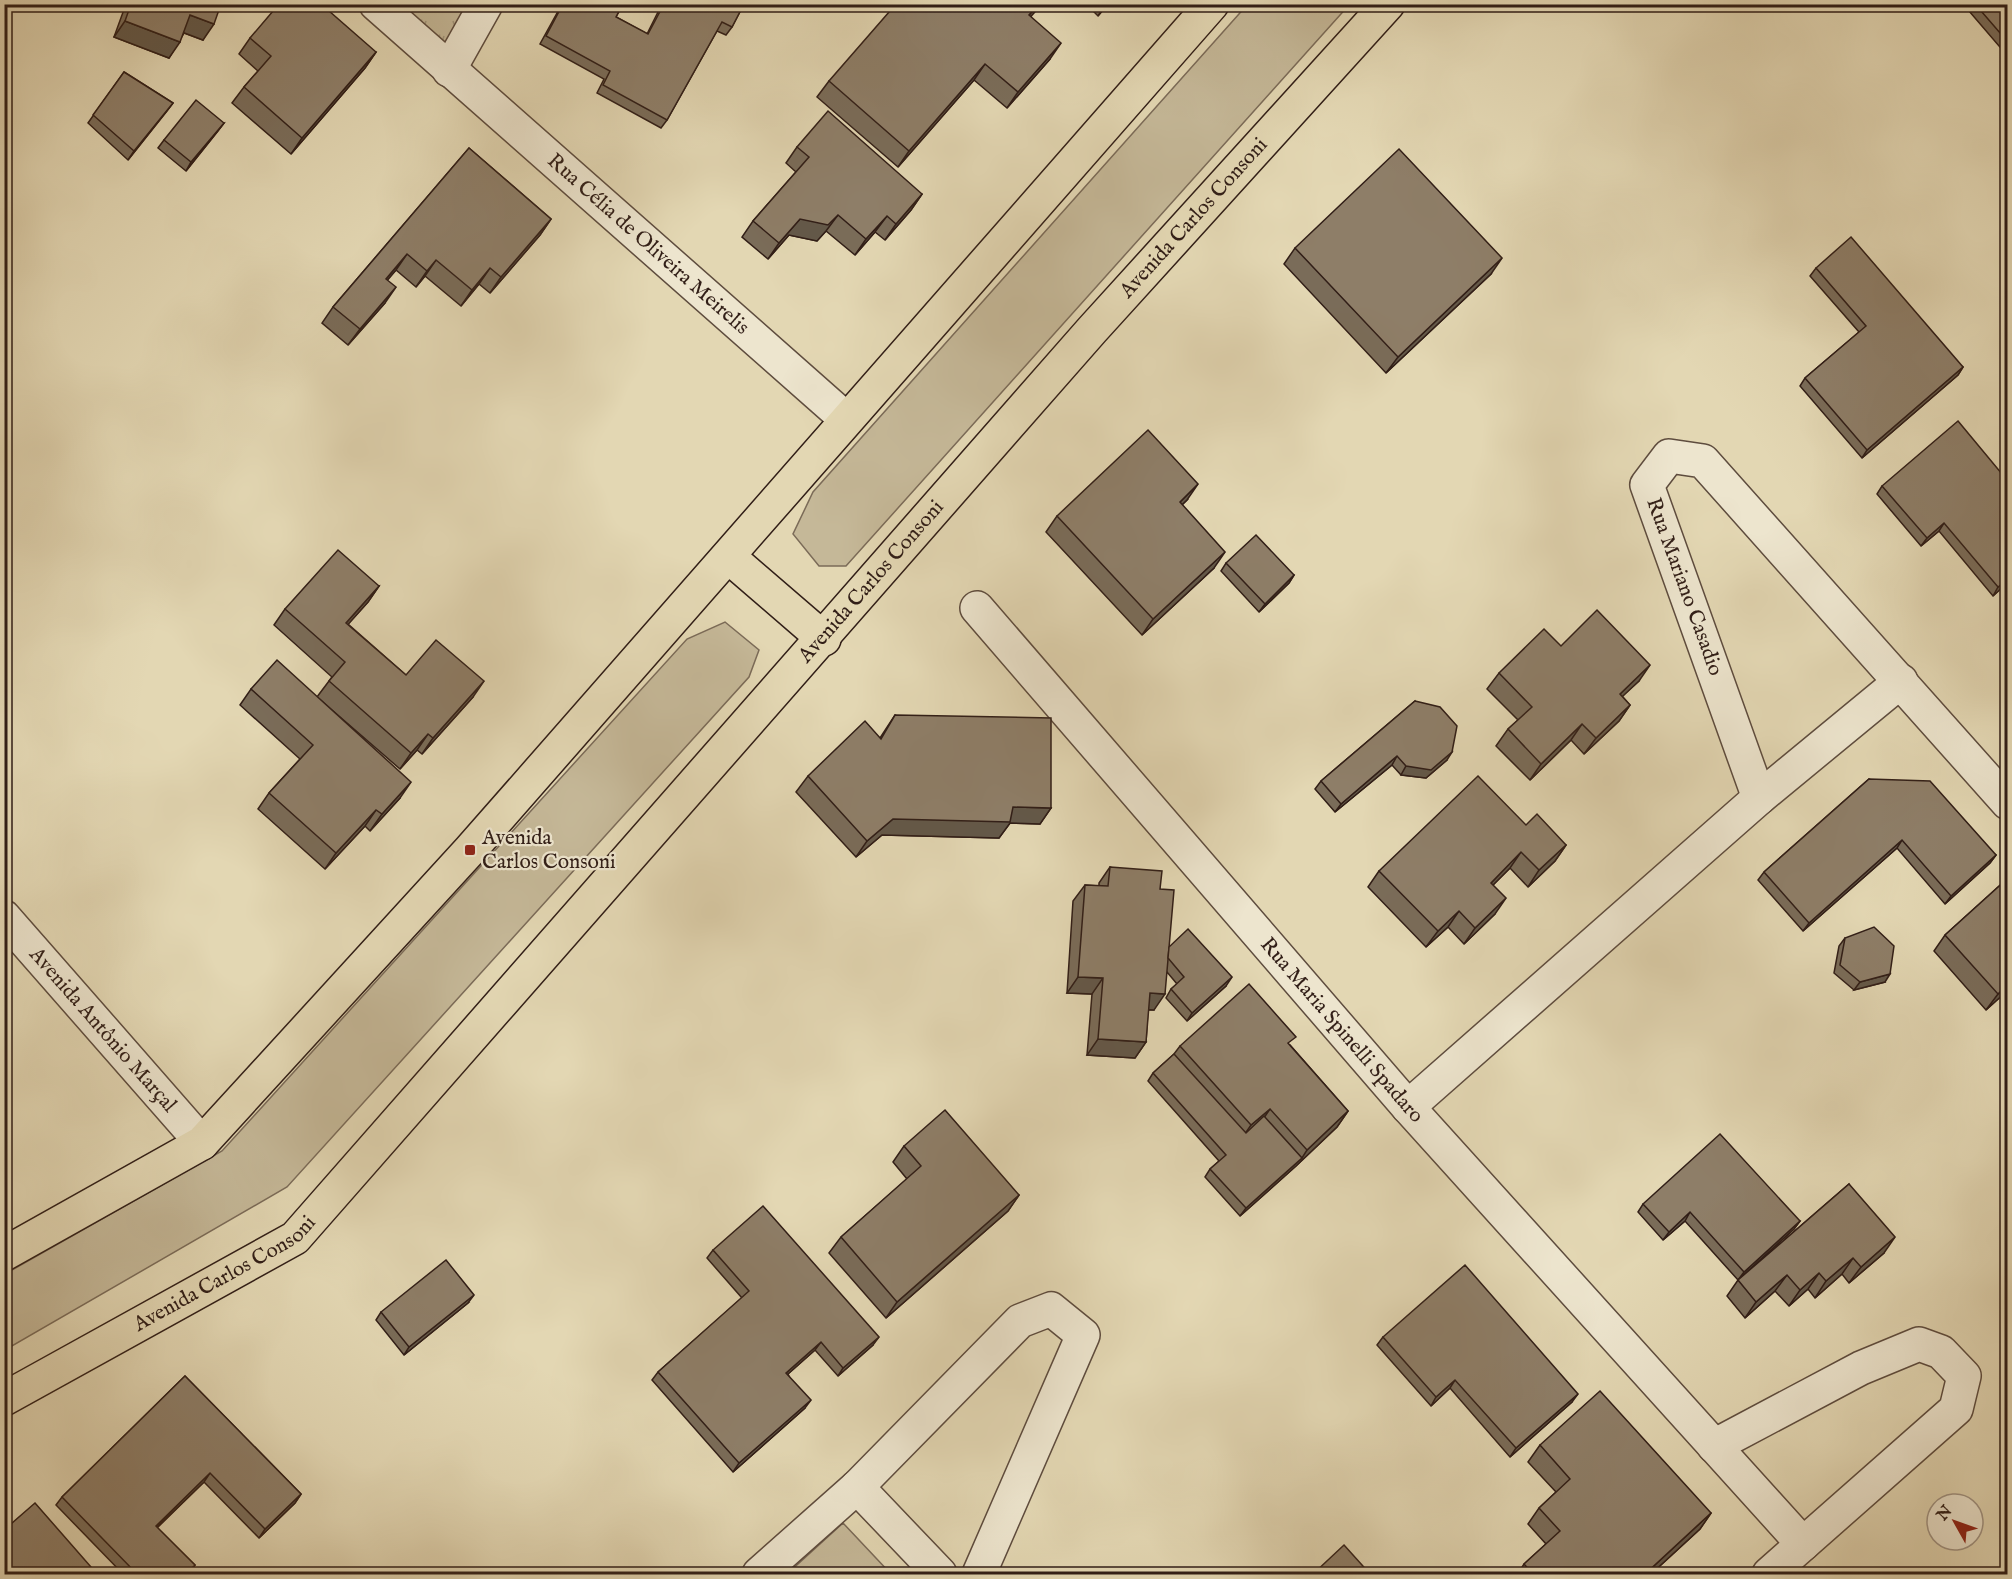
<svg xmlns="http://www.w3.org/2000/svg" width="2012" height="1579" font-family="'IM FELL English',serif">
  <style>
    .grass { fill: #c5b898; stroke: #7b6b58; stroke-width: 1.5 }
    .park { fill: url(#park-tufts); stroke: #7b6b58; stroke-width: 1.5 }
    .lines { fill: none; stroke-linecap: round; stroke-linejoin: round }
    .minor-casing { stroke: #5e4c3e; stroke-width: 36 }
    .major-casing { stroke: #311e17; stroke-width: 36 }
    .minor { stroke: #ede5ce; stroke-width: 33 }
    .major { stroke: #e3d7b3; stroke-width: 33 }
    .wall { fill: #7a6c59; stroke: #311e17; stroke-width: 1.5 }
    .shaded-wall { fill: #635849; stroke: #311e17; stroke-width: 1.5 }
    .building { fill: #8e7e68; stroke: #311e17; stroke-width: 1.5 }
    .poi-dot { fill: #8f2418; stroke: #ede5ce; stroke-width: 2 }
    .labels { text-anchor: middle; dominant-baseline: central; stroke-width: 4.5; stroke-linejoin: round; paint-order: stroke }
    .street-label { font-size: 21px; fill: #311e17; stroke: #ede5ce }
    .poi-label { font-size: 21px; fill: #311e17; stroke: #ede5ce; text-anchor: start }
  </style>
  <defs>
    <pattern id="park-tufts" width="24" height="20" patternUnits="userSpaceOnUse" patternTransform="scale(1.5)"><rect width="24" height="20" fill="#c5b898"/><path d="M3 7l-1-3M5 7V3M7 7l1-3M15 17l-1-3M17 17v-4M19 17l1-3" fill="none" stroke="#a1957b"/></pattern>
  </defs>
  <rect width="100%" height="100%" fill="#e3d7b3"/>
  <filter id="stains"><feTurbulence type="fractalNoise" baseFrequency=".00333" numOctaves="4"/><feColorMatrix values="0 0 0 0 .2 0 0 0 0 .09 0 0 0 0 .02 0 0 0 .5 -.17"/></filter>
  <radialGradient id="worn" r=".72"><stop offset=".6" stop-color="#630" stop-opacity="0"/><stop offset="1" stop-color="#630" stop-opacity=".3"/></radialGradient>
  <!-- grass -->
  <g class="grass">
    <path d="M1247,5H1349L846,566H819L793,534L813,492Z"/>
    <path d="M725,622L759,650L749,677L287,1187L5,1350V1274L222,1151L687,639Z"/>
    <path d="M843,1523L891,1574H787Z"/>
  </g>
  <!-- park -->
  <path class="park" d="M385,5H479L447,60Z"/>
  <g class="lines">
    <!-- minor casing -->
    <g class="minor-casing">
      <g id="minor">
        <path id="s1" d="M376,4L846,419"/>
        <path d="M449,70L486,4"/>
        <path id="s2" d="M977,608L1408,1107L1803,1544"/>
        <path d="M1759,798L1647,485L1669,456L1703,461L2008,803"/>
        <path id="s3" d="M4,917L202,1143"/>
        <path d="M1408,1107L1759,798L1901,681"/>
        <path d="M1714,1446L1861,1368L1919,1344L1941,1352L1964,1376L1956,1409L1769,1574"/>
        <path d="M857,1487L940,1574"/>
        <path d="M759,1574L857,1487L1020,1321L1051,1309L1083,1335L979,1574"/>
      </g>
    </g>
    <!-- major casing -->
    <g class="major-casing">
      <g id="major">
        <path d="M729,557L824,639"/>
        <path d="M4,1254L202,1143L470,850L1212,4"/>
        <path id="s4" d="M4,1399L295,1238L1092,330L1388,4"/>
      </g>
    </g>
    <!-- minor -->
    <use href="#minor" class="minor"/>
    <!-- major -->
    <use href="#major" class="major"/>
  </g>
  <!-- wall -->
  <g class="wall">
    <path d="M126,4H221L203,40L184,33L169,58L114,37Z"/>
    <path d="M562,4H623L616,17L647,34L662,4H744L732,27L726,35L717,31L667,120L661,128L597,93L604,79L540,44Z"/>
    <path d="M1086,4H1108L1098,16Z"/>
    <path d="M1963,4H2007V51L2005,53Z"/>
    <path d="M1031,17L1050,59L1007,108L974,80L898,167L817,97L829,81Z"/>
    <path d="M250,38L376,52L365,68L291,154L232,103L244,87L258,71L239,54Z"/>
    <path d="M124,72L173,103L128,160L88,123Z"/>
    <path d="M224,123L186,171L158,148L164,140Z"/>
    <path d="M797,147L922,194L911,210L885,240L875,232L855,255L826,231L817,241L789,235L768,259L742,237L753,221L796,172L786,163Z"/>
    <path d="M469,148L551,219L540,235L490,293L479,284L461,306L425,276L416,287L396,270L387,280L385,303L348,345L322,323L333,307Z"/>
    <path d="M1295,248L1491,274L1386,373L1284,264Z"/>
    <path d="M1816,268L1963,367L1958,375L1862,458L1800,386L1805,378L1859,332L1810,276Z"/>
    <path d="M2007,480V583L1993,596L1939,531L1921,546L1877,494L1882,486Z"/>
    <path d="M1187,500L1182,505L1214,568L1142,635L1046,532L1057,516Z"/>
    <path d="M1226,563L1294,575L1289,583L1259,612L1221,571Z"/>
    <path d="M379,586L368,602L348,624L406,675L473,697L422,754L417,750L400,769L317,697L332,677L274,625L285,609Z"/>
    <path d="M1561,646L1639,681L1622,696L1630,705L1619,721L1584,754L1571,740L1530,780L1496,746L1508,729L1518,720L1487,689L1499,673Z"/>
    <path d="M251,689L400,798L370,831L365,826L325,869L258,809L269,793L300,759L240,705Z"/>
    <path d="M1415,701L1447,760L1426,778L1401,775L1392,765L1335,812L1315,789L1321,781Z"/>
    <path d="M895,715L1051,808L1040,824L1010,823L999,838L882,835L856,857L796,792L808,776L880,738Z"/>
    <path d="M1869,779L1996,855L1990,863L1945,904L1897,848L1803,931L1758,880L1764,872Z"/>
    <path d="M1526,825L1566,845L1555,861L1528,887L1510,868L1493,885L1495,914L1464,944L1448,927L1426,947L1368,887L1379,871Z"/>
    <path d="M1110,867L1160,889L1169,947L1226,986L1187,1021L1166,998L1171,989L1177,984L1167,972L1154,1010H1148L1146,1042L1135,1058L1087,1055L1092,994L1067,993L1073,901L1085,885L1099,886V883Z"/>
    <path d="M2007,879V991L1986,1010L1934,951L1945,935Z"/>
    <path d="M1845,938L1885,982L1854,990L1834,973L1839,946Z"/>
    <path d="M1290,1045L1348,1111L1337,1127L1296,1166L1240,1216L1205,1177L1210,1169L1219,1161L1148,1081L1153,1073L1174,1054L1180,1046Z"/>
    <path d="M904,1146L1019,1195L1008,1211L886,1318L829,1253L841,1237L907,1179L893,1162Z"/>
    <path d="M1849,1184L1884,1253L1849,1283L1842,1274L1815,1298L1808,1289L1789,1306L1775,1291L1745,1318L1727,1296L1738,1280Z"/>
    <path d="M1643,1204L1800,1221L1794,1229L1738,1280L1685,1221L1663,1240L1638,1212Z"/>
    <path d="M713,1250L873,1345L838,1376L815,1350L788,1374L805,1408L733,1472L652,1380L658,1372L742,1298L707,1258Z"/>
    <path d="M468,1303L404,1355L376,1320L381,1312Z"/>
    <path d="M1383,1337L1572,1402L1510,1457L1450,1388L1431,1406L1377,1345Z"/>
    <path d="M185,1376L301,1494L295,1503L259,1538L204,1482L157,1528L195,1565L188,1575H124L56,1505L62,1497Z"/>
    <path d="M1540,1445L1711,1513L1700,1529L1650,1575H1517L1524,1564L1546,1544L1528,1524L1539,1508L1556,1492L1528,1462Z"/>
  </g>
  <!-- shaded-wall -->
  <g class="shaded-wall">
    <path d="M1039,4H1042L1018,31L1029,15Z"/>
    <path d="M1106,4H1108L1098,16Z"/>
    <path d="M190,15L214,24L203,40L179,31Z"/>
    <path d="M125,21L180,42L169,58L114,37Z"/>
    <path d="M1061,43L1050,59L1007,108L1018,92Z"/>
    <path d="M376,52L365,68L291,154L302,138Z"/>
    <path d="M985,64L974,80L898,167L909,151Z"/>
    <path d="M173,103L167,111L128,160L134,151Z"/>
    <path d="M224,123L218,131L186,171L191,162Z"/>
    <path d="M922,194L911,210L885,240L896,224Z"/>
    <path d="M838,215L826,231L817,241L789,235L768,259L779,243L800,219Z"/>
    <path d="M887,216L875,232L855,255L866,239Z"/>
    <path d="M551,219L540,235L490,293L501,277Z"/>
    <path d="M407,254L396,270L375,295L386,279Z"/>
    <path d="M1502,258L1491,274L1386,373L1398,357Z"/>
    <path d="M436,260L425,276L416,287L427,271Z"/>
    <path d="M490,268L479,284L461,306L472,290Z"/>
    <path d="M396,287L385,303L348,345L360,329Z"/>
    <path d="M1963,367L1958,375L1862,458L1867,450Z"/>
    <path d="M1198,484L1187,500L1168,518L1180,502Z"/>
    <path d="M1944,523L1939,531L1921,546L1927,538Z"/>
    <path d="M1225,552L1214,568L1142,635L1153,619Z"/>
    <path d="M1294,575L1289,583L1259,612L1265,604Z"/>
    <path d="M2007,580V583L1993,596L1998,587Z"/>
    <path d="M379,586L368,602L335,639L346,623Z"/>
    <path d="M1650,665L1639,681L1608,710L1620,694Z"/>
    <path d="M484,681L473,697L422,754L433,738Z"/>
    <path d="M1630,705L1619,721L1584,754L1596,738Z"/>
    <path d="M1582,724L1571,740L1530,780L1541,764Z"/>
    <path d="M428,734L417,750L400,769L411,753Z"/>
    <path d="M1452,752L1447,760L1426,778L1401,775L1406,766Z"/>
    <path d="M1397,756L1392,765L1335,812L1341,804Z"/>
    <path d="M411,782L400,798L370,831L382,814Z"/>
    <path d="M1013,807L1051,808L1040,824L1010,823L999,838L882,835L856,857L867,841L893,819Z"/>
    <path d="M376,810L365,826L325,869L336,853Z"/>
    <path d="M1902,840L1897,848L1803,931L1809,923Z"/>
    <path d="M1566,845L1555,861L1528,887L1539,870Z"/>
    <path d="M1521,852L1510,868L1479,899L1491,883Z"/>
    <path d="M1996,855L1990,863L1945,904L1951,896Z"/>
    <path d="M1506,898L1495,914L1464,944L1475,928Z"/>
    <path d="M1459,911L1448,927L1426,947L1438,931Z"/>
    <path d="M1890,974L1885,982L1854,990L1860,982Z"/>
    <path d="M1078,977L1103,978L1092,994L1067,993Z"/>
    <path d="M1232,977L1226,986L1187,1021L1192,1013Z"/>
    <path d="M2007,985V991L1986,1010L1998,994Z"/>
    <path d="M1150,993L1165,994L1154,1010L1138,1009Z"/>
    <path d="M1098,1039L1146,1042L1135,1058L1087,1055Z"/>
    <path d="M1270,1109L1259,1125L1240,1141L1251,1125Z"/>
    <path d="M1348,1111L1337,1127L1296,1166L1240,1216L1246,1208L1302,1158L1307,1150Z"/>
    <path d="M1019,1195L1008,1211L886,1318L897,1302Z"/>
    <path d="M1690,1212L1685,1221L1663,1240L1669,1232Z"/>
    <path d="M1800,1221L1794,1229L1738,1280L1744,1272Z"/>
    <path d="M1895,1237L1884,1253L1849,1283L1861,1267Z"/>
    <path d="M1853,1258L1842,1274L1815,1298L1826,1281Z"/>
    <path d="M1819,1273L1808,1289L1789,1306L1800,1290Z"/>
    <path d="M1787,1275L1775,1291L1745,1318L1756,1302Z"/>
    <path d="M474,1295L468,1303L404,1355L409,1347Z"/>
    <path d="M879,1337L873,1345L838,1376L843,1368Z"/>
    <path d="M821,1342L815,1350L780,1381L786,1373Z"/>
    <path d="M1455,1380L1450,1388L1431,1406L1436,1397Z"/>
    <path d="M1578,1394L1572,1402L1510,1457L1516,1448Z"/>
    <path d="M811,1400L805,1408L733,1472L739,1463Z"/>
    <path d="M210,1473L204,1482L150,1534L156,1526Z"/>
    <path d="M301,1494L295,1503L259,1538L265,1529Z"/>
    <path d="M1711,1513L1700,1529L1650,1575H1644Z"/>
  </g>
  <!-- building -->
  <g class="building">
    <path d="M131,4H221L214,24L190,15L180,42L125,21Z"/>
    <path d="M279,4H321L376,52L302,138L244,87L271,56L250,38Z"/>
    <path d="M563,4H623L616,17L648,34L664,4H744L732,27L722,22L667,120L603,85L610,71L546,36Z"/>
    <path d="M896,4H1039L1029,15L1061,43L1018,92L985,64L909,151L829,81Z"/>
    <path d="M1975,4H2007V41Z"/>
    <path d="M124,72L173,103L134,151L93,115Z"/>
    <path d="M196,100L224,123L191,162L164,140Z"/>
    <path d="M828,111L922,194L896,224L887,216L866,239L838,215L828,225L800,219L779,243L753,221L809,157L797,147Z"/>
    <path d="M469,148L551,219L501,277L490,268L472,290L436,260L427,271L407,254L386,279L396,287L360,329L333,307Z"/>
    <path d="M1399,149L1502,258L1398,357L1295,248Z"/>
    <path d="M1851,237L1963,367L1867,450L1805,378L1866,326L1816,268Z"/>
    <path d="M1958,421L2007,480V580L1998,587L1944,523L1927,538L1882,486Z"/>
    <path d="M1148,430L1198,484L1180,502L1225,552L1153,619L1057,516Z"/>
    <path d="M1256,535L1294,575L1265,604L1226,563Z"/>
    <path d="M338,550L379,586L346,623L406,675L436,640L484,681L433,738L428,734L411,753L329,681L345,662L285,609Z"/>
    <path d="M1597,610L1650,665L1620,694L1630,705L1596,738L1582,724L1541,764L1508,729L1532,707L1499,673L1544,629L1561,646Z"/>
    <path d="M277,660L411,782L382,814L376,810L336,853L269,793L313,745L251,689Z"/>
    <path d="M1415,701L1440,707L1457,726L1452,752L1431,770L1406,766L1397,756L1341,804L1321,781Z"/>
    <path d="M895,715L1051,718V808L1013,807L1010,822L893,819L867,841L808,776L865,721L881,739Z"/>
    <path d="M1478,776L1526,825L1537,814L1566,845L1539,870L1521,852L1491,883L1506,898L1475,928L1459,911L1438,931L1379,871Z"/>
    <path d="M1869,779L1930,781L1996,855L1951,896L1902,840L1809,923L1764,872Z"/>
    <path d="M1110,867L1162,871L1160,889L1174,890L1165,994L1150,993L1146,1042L1098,1039L1103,978L1078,977L1085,885L1108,886Z"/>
    <path d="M2007,879V985L1998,994L1945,935Z"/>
    <path d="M1874,927L1894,946L1890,974L1860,982L1840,965L1845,938Z"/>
    <path d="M1188,929L1232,977L1192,1013L1171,989L1184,977L1168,958L1169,947Z"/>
    <path d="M1249,984L1296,1037L1288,1043L1348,1111L1307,1150L1270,1109L1251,1125L1180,1046Z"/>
    <path d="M1174,1054L1246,1133L1264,1116L1302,1158L1246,1208L1210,1169L1226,1155L1153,1073Z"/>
    <path d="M945,1110L1019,1195L897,1302L841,1237L921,1166L904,1146Z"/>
    <path d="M1720,1134L1800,1221L1744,1272L1690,1212L1669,1232L1643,1204Z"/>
    <path d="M1849,1184L1895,1237L1861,1267L1853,1258L1826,1281L1819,1273L1800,1290L1787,1275L1756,1302L1738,1280Z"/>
    <path d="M763,1206L879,1337L843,1368L821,1342L786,1373L811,1400L739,1463L658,1372L749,1291L713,1250Z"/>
    <path d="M446,1260L474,1295L409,1347L381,1312Z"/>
    <path d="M1465,1265L1578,1394L1516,1448L1455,1380L1436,1397L1383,1337Z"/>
    <path d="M185,1376L301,1494L265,1529L210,1473L156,1526L195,1565L185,1575H138L62,1497Z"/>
    <path d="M1600,1391L1711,1513L1644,1575H1534L1524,1564L1560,1531L1539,1508L1570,1479L1540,1445Z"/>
    <path d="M35,1503L98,1575H4V1530Z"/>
    <path d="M1344,1545L1371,1575H1312Z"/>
  </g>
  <!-- markers -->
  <rect class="poi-dot" x="464" y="844" width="12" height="12" rx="3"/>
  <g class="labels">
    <!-- street labels -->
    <g class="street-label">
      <text stroke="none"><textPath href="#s4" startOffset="1692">Avenida Carlos Consoni</textPath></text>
      <text stroke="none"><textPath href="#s1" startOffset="363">Rua Célia de Oliveira Meirelis</textPath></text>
      <text stroke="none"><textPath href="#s4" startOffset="1206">Avenida Carlos Consoni</textPath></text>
      <text transform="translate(1684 587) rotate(70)">Rua Mariano Casadio</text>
      <text stroke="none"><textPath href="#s3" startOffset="150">Avenida Antônio Marçal</textPath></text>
      <text stroke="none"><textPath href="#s2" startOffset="558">Rua Maria Spinelli Spadaro</textPath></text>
      <text stroke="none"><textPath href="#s4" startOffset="254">Avenida Carlos Consoni</textPath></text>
    </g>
    <!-- poi labels -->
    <g class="poi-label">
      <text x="482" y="838">Avenida<tspan x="482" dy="24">Carlos Consoni</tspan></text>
    </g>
  </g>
  <!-- margin -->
  <rect width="2012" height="1579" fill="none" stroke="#e3d7b3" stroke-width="24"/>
  <rect x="6" y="6" width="2000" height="1567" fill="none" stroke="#311e17" stroke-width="3"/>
  <rect x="12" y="12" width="1988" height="1555" fill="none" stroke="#311e17" stroke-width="1.5"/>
  <!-- north arrow -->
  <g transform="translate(1955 1522) rotate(310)"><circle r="28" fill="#ede5ce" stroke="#a29585" stroke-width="1.5"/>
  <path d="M0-4.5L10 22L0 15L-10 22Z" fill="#8f2418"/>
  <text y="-9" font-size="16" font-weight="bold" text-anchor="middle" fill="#311e17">N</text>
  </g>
  <rect width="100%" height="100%" filter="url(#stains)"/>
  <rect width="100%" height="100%" fill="url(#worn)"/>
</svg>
